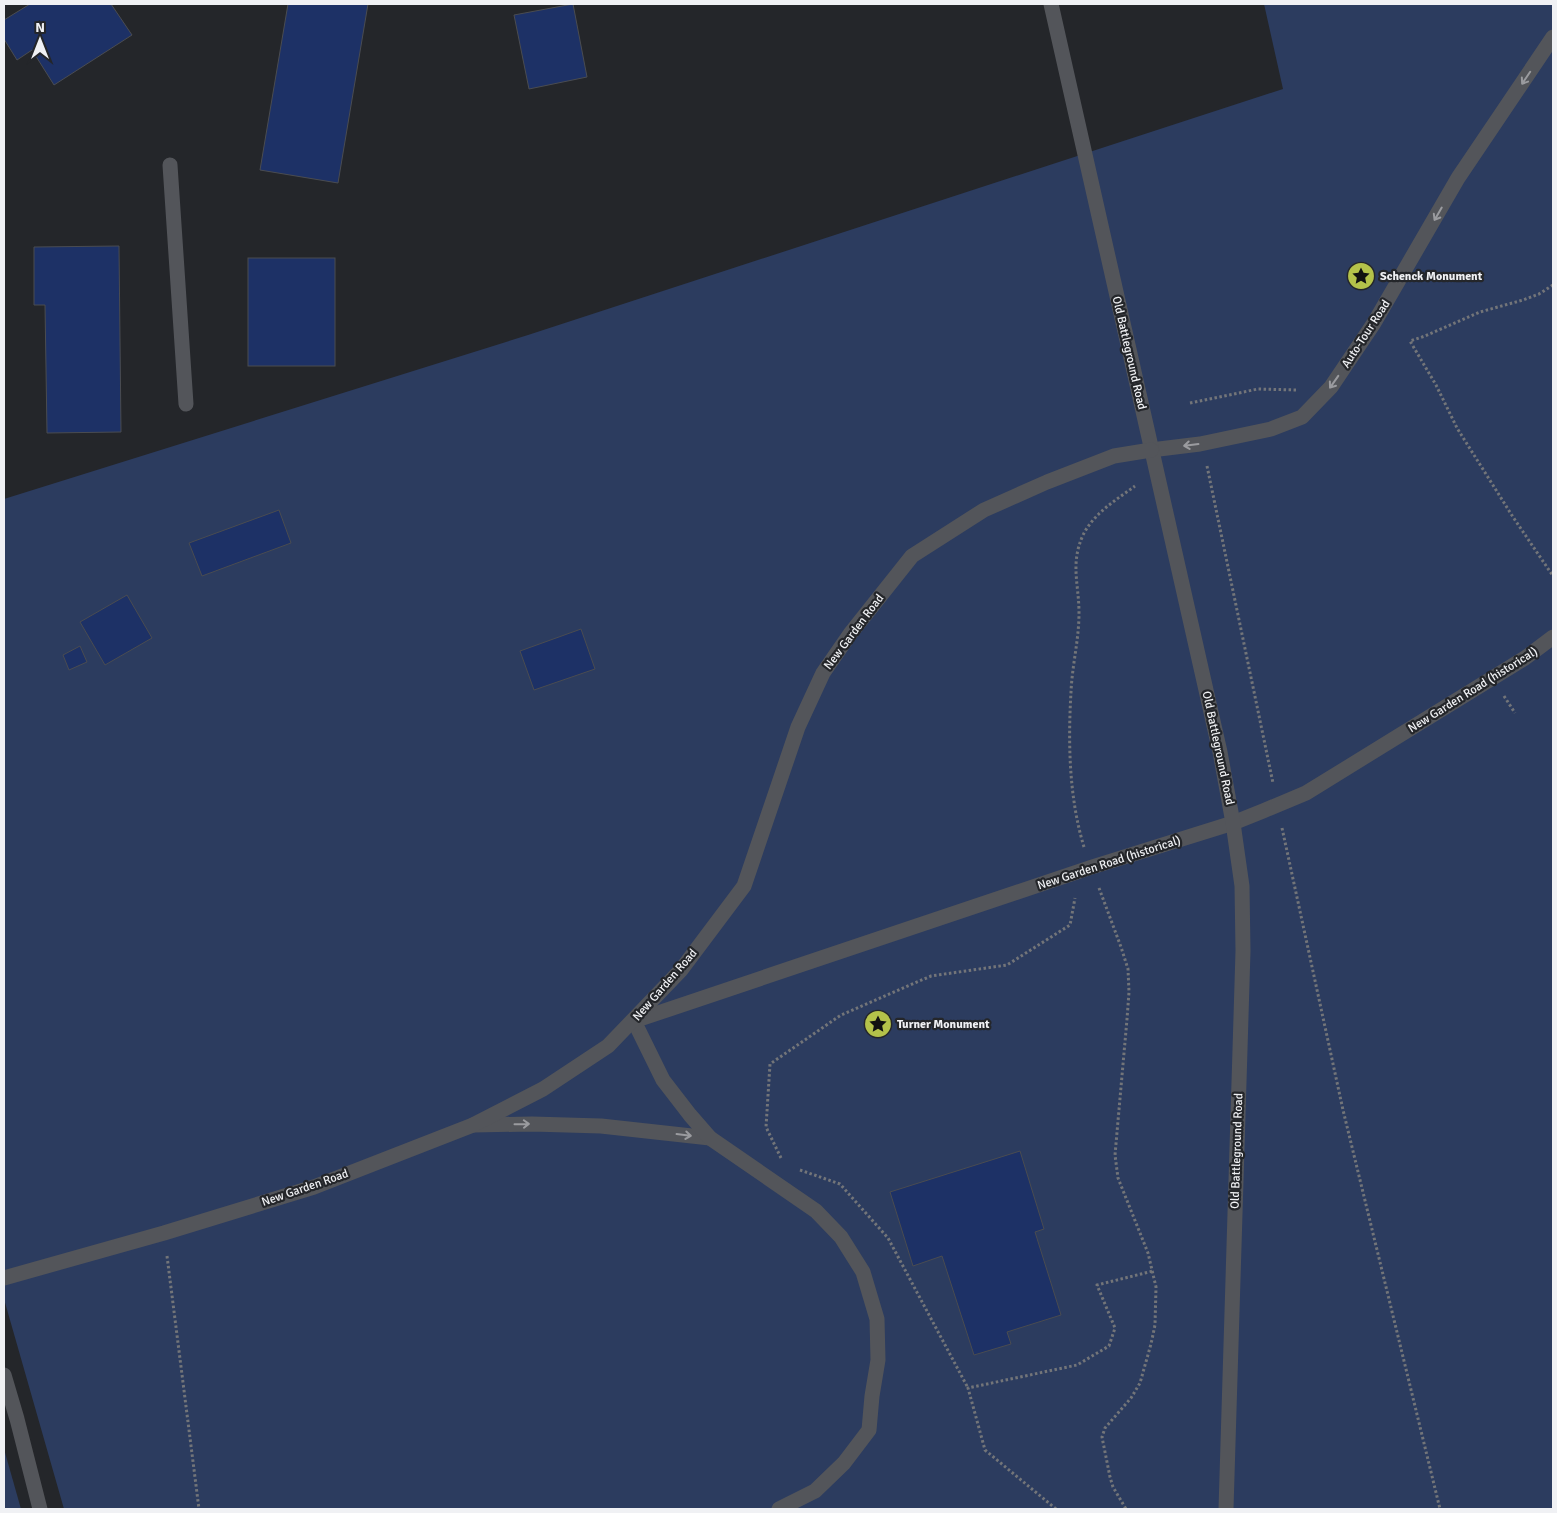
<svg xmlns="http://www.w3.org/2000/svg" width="1557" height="1513" font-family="Signika,sans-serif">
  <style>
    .green { fill: #2c3c5f }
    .building { fill: #1d3166; stroke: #4a4c51 }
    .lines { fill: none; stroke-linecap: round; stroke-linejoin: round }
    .path { stroke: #737579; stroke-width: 3; stroke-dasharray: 2.5 2.5; stroke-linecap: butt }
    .lane { stroke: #53555a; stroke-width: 15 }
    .street { stroke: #53555a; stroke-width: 15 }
    .secondary { stroke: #53555a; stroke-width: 15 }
    .oneway { stroke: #9a9b9f }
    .labels { text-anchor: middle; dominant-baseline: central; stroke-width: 4.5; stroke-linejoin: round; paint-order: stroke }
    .poi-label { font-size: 12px; font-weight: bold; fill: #f0f1f4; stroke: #24262a; text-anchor: start }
    .street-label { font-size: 12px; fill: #f0f1f4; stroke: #24262a }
  </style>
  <rect width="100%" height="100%" fill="#24262a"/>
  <!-- green -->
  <g class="green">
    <path d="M1264,4H1553V1509H64L4,1299V499L528,335L1283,89Z"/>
    <path d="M4,1449L21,1509H4Z"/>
  </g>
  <!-- building -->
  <g class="building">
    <path d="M30,4H111L132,35L54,85L32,50L17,60L4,39V20Z"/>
    <path d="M288,4H368L338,183L260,170Z"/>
    <path d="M573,4L587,77L529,89L514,15Z"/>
    <path d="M119,246L121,432L47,433L45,305H34V247Z"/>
    <rect x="248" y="258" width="87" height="108"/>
    <path d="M279,510L291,543L202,576L189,543Z"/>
    <path d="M127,595L152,638L105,665L80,622Z"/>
    <path d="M581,629L595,669L534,690L520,651Z"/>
    <path d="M80,646L87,662L69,670L63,655Z"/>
    <path d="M1020,1151L1044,1229L1035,1232L1061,1315L1007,1332L1011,1344L974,1355L942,1256L913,1266L890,1192Z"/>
  </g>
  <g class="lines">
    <!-- path -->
    <g class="path">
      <path d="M1553,285L1539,294L1523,300L1480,312L1425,336L1410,341L1436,385L1457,428L1513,517L1553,576"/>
      <path d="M1190,403L1258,389L1296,390"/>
      <path d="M1207,466L1273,783"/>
      <path d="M1504,696L1515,713"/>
      <path d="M1282,828L1343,1110L1440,1509"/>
      <path d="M1084,847C1069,798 1068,743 1071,692C1072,666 1079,640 1079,613C1079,584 1070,564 1083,535C1094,513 1116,500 1135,486"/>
      <path d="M1099,888L1121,947L1128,969L1129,992L1127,1019L1115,1155L1118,1178L1148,1253L1156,1287L1155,1325L1151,1344L1140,1383L1131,1398L1105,1428L1102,1437L1110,1477L1113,1487L1126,1509"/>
      <path d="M781,1158L766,1127L770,1064L841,1015L931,976L1007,965L1070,925L1075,898"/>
      <path d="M800,1170L840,1184L888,1238L968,1388"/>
      <path d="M167,1256L199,1509"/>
      <path d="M1056,1509L985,1450L968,1388L1077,1365L1109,1346L1115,1328L1097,1285L1153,1271"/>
    </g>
    <!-- lane -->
    <path class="lane" d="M170,165L186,404"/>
    <!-- street -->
    <g class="street">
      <path d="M1151,450L1200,444L1271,429L1302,417L1331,387L1374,323L1458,178L1553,37"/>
      <path d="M473,1125L532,1124L601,1126L710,1138"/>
      <path d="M4,1375L17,1419L40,1509"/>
      <path d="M779,1509L815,1491L844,1463L869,1430L872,1396L878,1360L877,1319L863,1272L841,1237L816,1211L710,1138L690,1115L663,1080L634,1021L1092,867L1233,823L1263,811L1306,793L1525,658L1553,637"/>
    </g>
    <!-- secondary -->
    <g class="secondary">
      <path d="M1051,4L1220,752L1233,823L1242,886L1243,951L1226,1509"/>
      <path d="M4,1278L164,1233L314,1187L473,1125L543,1089L608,1046L681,970L744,886L798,727L823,673L850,634L912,556L984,510L1047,482L1114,456L1151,450"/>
    </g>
  </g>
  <!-- one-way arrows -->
  <defs><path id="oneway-shaft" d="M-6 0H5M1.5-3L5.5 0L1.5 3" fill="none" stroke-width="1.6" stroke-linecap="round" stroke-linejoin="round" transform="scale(1.25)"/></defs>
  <g class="oneway">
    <use href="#oneway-shaft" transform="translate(1526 78) rotate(124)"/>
    <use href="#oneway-shaft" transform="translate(1438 214) rotate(120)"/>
    <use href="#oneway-shaft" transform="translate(1334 382) rotate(125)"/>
    <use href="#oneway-shaft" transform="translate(1191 445) rotate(173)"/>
    <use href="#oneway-shaft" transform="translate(522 1124) rotate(-1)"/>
    <use href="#oneway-shaft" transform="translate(684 1135) rotate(7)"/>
  </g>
  <!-- icons -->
  <defs>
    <g id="sight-disc" transform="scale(1.4375)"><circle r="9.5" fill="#b4c24a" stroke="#24262a"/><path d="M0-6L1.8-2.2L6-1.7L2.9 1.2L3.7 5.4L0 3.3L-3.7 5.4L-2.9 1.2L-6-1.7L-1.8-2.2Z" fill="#111"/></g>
  </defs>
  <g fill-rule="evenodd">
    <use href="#sight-disc" x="1361" y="276"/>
    <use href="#sight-disc" x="878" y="1024"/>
  </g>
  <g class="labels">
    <!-- poi labels -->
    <g class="poi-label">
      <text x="1380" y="276">Schenck Monument</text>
      <text x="897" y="1024">Turner Monument</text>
    </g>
    <!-- street labels -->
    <g class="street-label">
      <text transform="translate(1366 334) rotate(-57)">Auto-Tour Road</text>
      <text transform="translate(1129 353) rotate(77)">Old Battleground Road</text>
      <text transform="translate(854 632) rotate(-53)">New Garden Road</text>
      <text transform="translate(1473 690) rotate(-32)">New Garden Road (historical)</text>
      <text transform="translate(1218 748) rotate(78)">Old Battleground Road</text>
      <text transform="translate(1109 863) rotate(-18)">New Garden Road (historical)</text>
      <text transform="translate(665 985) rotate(-49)">New Garden Road</text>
      <text transform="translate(1237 1151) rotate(-88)">Old Battleground Road</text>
      <text transform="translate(305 1188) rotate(-19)">New Garden Road</text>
    </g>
  </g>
  <!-- border -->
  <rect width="1557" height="1513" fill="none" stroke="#f0f1f4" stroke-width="10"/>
  <!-- north arrow -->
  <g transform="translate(40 40)" stroke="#24262a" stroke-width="4" paint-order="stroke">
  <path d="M0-4L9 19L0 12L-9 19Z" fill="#f0f1f4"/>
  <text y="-8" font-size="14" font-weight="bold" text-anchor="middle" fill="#f0f1f4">N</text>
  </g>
</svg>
